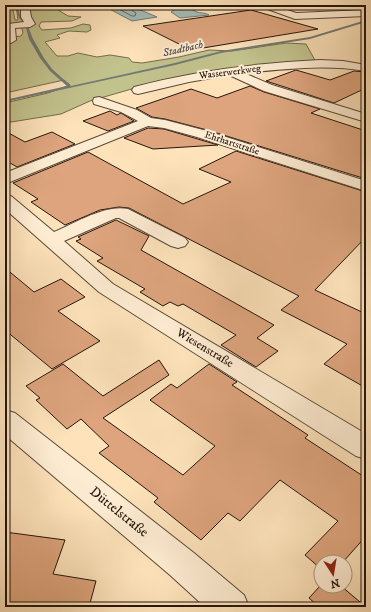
<svg xmlns="http://www.w3.org/2000/svg" width="371" height="612" font-family="'IM FELL DW Pica',serif">
  <style>
    .green { fill: #c2c28d; stroke: #746c4e }
    .water { fill: #a3bcb9; stroke: #717a75 }
    .lines { fill: none; stroke-linecap: round; stroke-linejoin: round }
    .shore { stroke: #646964; stroke-width: 1 }
    .stream { fill: #717a75; fill-rule: evenodd }
    .building { fill: #dda47d; stroke: #25160e }
    .street-casing { stroke: #5b4939; stroke-width: 2 }
    .street { fill: #feecd2; fill-rule: evenodd }
    .labels { text-anchor: middle; dominant-baseline: central; stroke-width: 4; stroke-linejoin: round; paint-order: stroke }
    .far-street-label { font-size: 10px; fill: #25160e; stroke: #feecd2 }
    .far-water-label { font-size: 11px; font-style: italic; fill: #51504a; stroke: #feecd2 }
    .street-label { font-size: 12px; fill: #25160e; stroke: #feecd2 }
    .near-street-label { font-size: 14px; fill: #25160e; stroke: #feecd2 }
  </style>
  <rect width="100%" height="100%" fill="#fde2ba"/>
  <filter id="stains"><feTurbulence type="fractalNoise" baseFrequency=".005" numOctaves="4"/><feColorMatrix values="0 0 0 0 .2 0 0 0 0 .09 0 0 0 0 .02 0 0 0 .5 -.17"/></filter>
  <radialGradient id="worn" r=".72"><stop offset=".6" stop-color="#630" stop-opacity="0"/><stop offset="1" stop-color="#630" stop-opacity=".3"/></radialGradient>
  <!-- green -->
  <path class="green" d="M5,5H12L15,20H18L16,5H55V8L68,16L81,17L72,21L41,22L39,26L42,30L71,28L83,24L90,25L91,30L87,32L69,31L57,35L60,38L45,42L57,56H68L78,53L97,57L110,55L129,58L132,62L142,63L179,57L209,50L232,51L286,43L306,44L316,62L149,84L90,101L61,114L5,123V103L48,93L70,85L64,80L5,93V38L21,36L23,33L21,25L5,26Z"/>
  <!-- water -->
  <g class="water">
    <path d="M102,5H129L157,17L132,21Z"/>
    <path d="M180,6H193L199,9L193,10C199,14 204,12 209,15L180,18L171,12Z"/>
  </g>
  <g class="lines">
    <!-- shore -->
    <path class="shore" d="M111,5L132,16H135L136,13L130,9L129,5"/>
    <!-- stream -->
    <path class="stream" d="M15,5H17L21,18L27,24L33,39L44,58L52,69L71,86L175,63L221,51L310,37L366,20V22L310,39L221,53L175,65L5,102V100L67,86L50,71L40,58L29,39L25,24L19,18Z"/>
  </g>
  <!-- building -->
  <g class="building">
    <path d="M251,10L318,29L191,50L143,26Z"/>
    <path d="M296,70L330,80L354,71L366,72V88L334,103L266,81Z"/>
    <path d="M250,86L264,92L320,109L311,113L366,131V179L207,130L165,119L152,117L136,108L191,89L217,98Z"/>
    <path d="M110,111L117,115L121,113L134,121L108,131L83,121Z"/>
    <path d="M148,128L164,129L218,145L153,149L124,138Z"/>
    <path d="M5,131L25,142L52,132L75,144L17,167L5,160Z"/>
    <path d="M236,151L366,192V237L315,290L366,314V388L324,364L347,344L281,310L299,296L129,208L119,207L100,210L65,225L31,202L38,199L13,183L88,152L183,204L231,182L199,169Z"/>
    <path d="M116,220L149,236L141,250L274,325L257,338L278,351L256,367L221,345L236,335L183,304L178,306L170,302L163,306L140,292L145,289L97,261L103,258L76,241L81,239L78,237Z"/>
    <path d="M5,268L34,292L61,279L85,297L58,311L100,341L52,369L5,330Z"/>
    <path d="M159,360L169,375L103,418L183,475L215,446L150,400L171,384L177,388L209,364L237,382L232,385L308,435L305,438L366,478V536L343,562H321V569L305,555L338,521L280,480L240,521L228,513L201,540L154,502L158,498L99,453L109,446L81,419L67,429L36,400L40,398L26,386L63,364L103,396Z"/>
    <path d="M5,532L65,540L53,574L96,581L89,607H5Z"/>
    <path d="M321,585L341,586L366,607H319L309,598Z"/>
  </g>
  <g class="lines">
    <!-- street casing -->
    <g class="street-casing">
      <g id="street">
        <path d="M21,5H29L31,17L35,24L30,27L15,28L16,40L11,43L7,42L5,28L8,24L24,22L21,17Z"/>
        <path d="M261,5H273L296,13L366,10V16L295,19L262,7Z"/>
        <path d="M320,60L343,61L366,65V71C326,64 285,69 244,73L272,85L366,114V122L264,91L229,75L189,82L138,94L134,93L132,90L134,87C194,71 257,63 320,60Z"/>
        <path d="M99,97L137,110L151,118L165,120L207,131L366,181V191L197,137L164,128L148,126L5,184V173L138,121L121,112L94,104L93,101L94,98Z"/>
        <path d="M5,195L11,196L54,232C75,223 106,204 128,209L185,238L188,242L185,246L178,248L171,246L119,218H116L64,241L113,284L366,434V459L356,456L99,292L5,209Z"/>
        <path d="M5,410L15,413L194,553L244,595L249,607H205L170,575L5,435Z"/>
      </g>
    </g>
    <!-- street -->
    <use href="#street" class="street"/>
  </g>
  <g class="labels">
    <!-- far-street labels -->
    <g class="far-street-label">
      <text transform="translate(230 72) rotate(-7)">Wasserwerkweg</text>
      <text transform="translate(232 143) rotate(18)">Ehrhartstraße</text>
    </g>
    <!-- far-water labels -->
    <g class="far-water-label">
      <text transform="translate(183 49) rotate(-13)">Stadtbach</text>
    </g>
    <!-- street labels -->
    <g class="street-label">
      <text transform="translate(205 348) rotate(31)">Wiesenstraße</text>
    </g>
    <!-- near-street labels -->
    <g class="near-street-label">
      <text transform="translate(119 512) rotate(39)">Düttelstraße</text>
    </g>
  </g>
  <!-- margin -->
  <rect width="371" height="612" fill="none" stroke="#fde2ba" stroke-width="20"/>
  <rect x="6" y="6" width="359" height="600" fill="none" stroke="#25160e" stroke-width="2"/>
  <rect x="10" y="10" width="351" height="592" fill="none" stroke="#25160e"/>
  <!-- north arrow -->
  <g transform="translate(333 574) rotate(168)"><circle r="19" fill="#feecd2" stroke="#a79684"/>
  <path d="M0-3L7 15L0 10L-7 15Z" fill="#8f2418"/>
  <text y="-6" font-size="11" font-weight="bold" text-anchor="middle" fill="#25160e">N</text>
  </g>
  <rect width="100%" height="100%" filter="url(#stains)"/>
  <rect width="100%" height="100%" fill="url(#worn)"/>
</svg>
